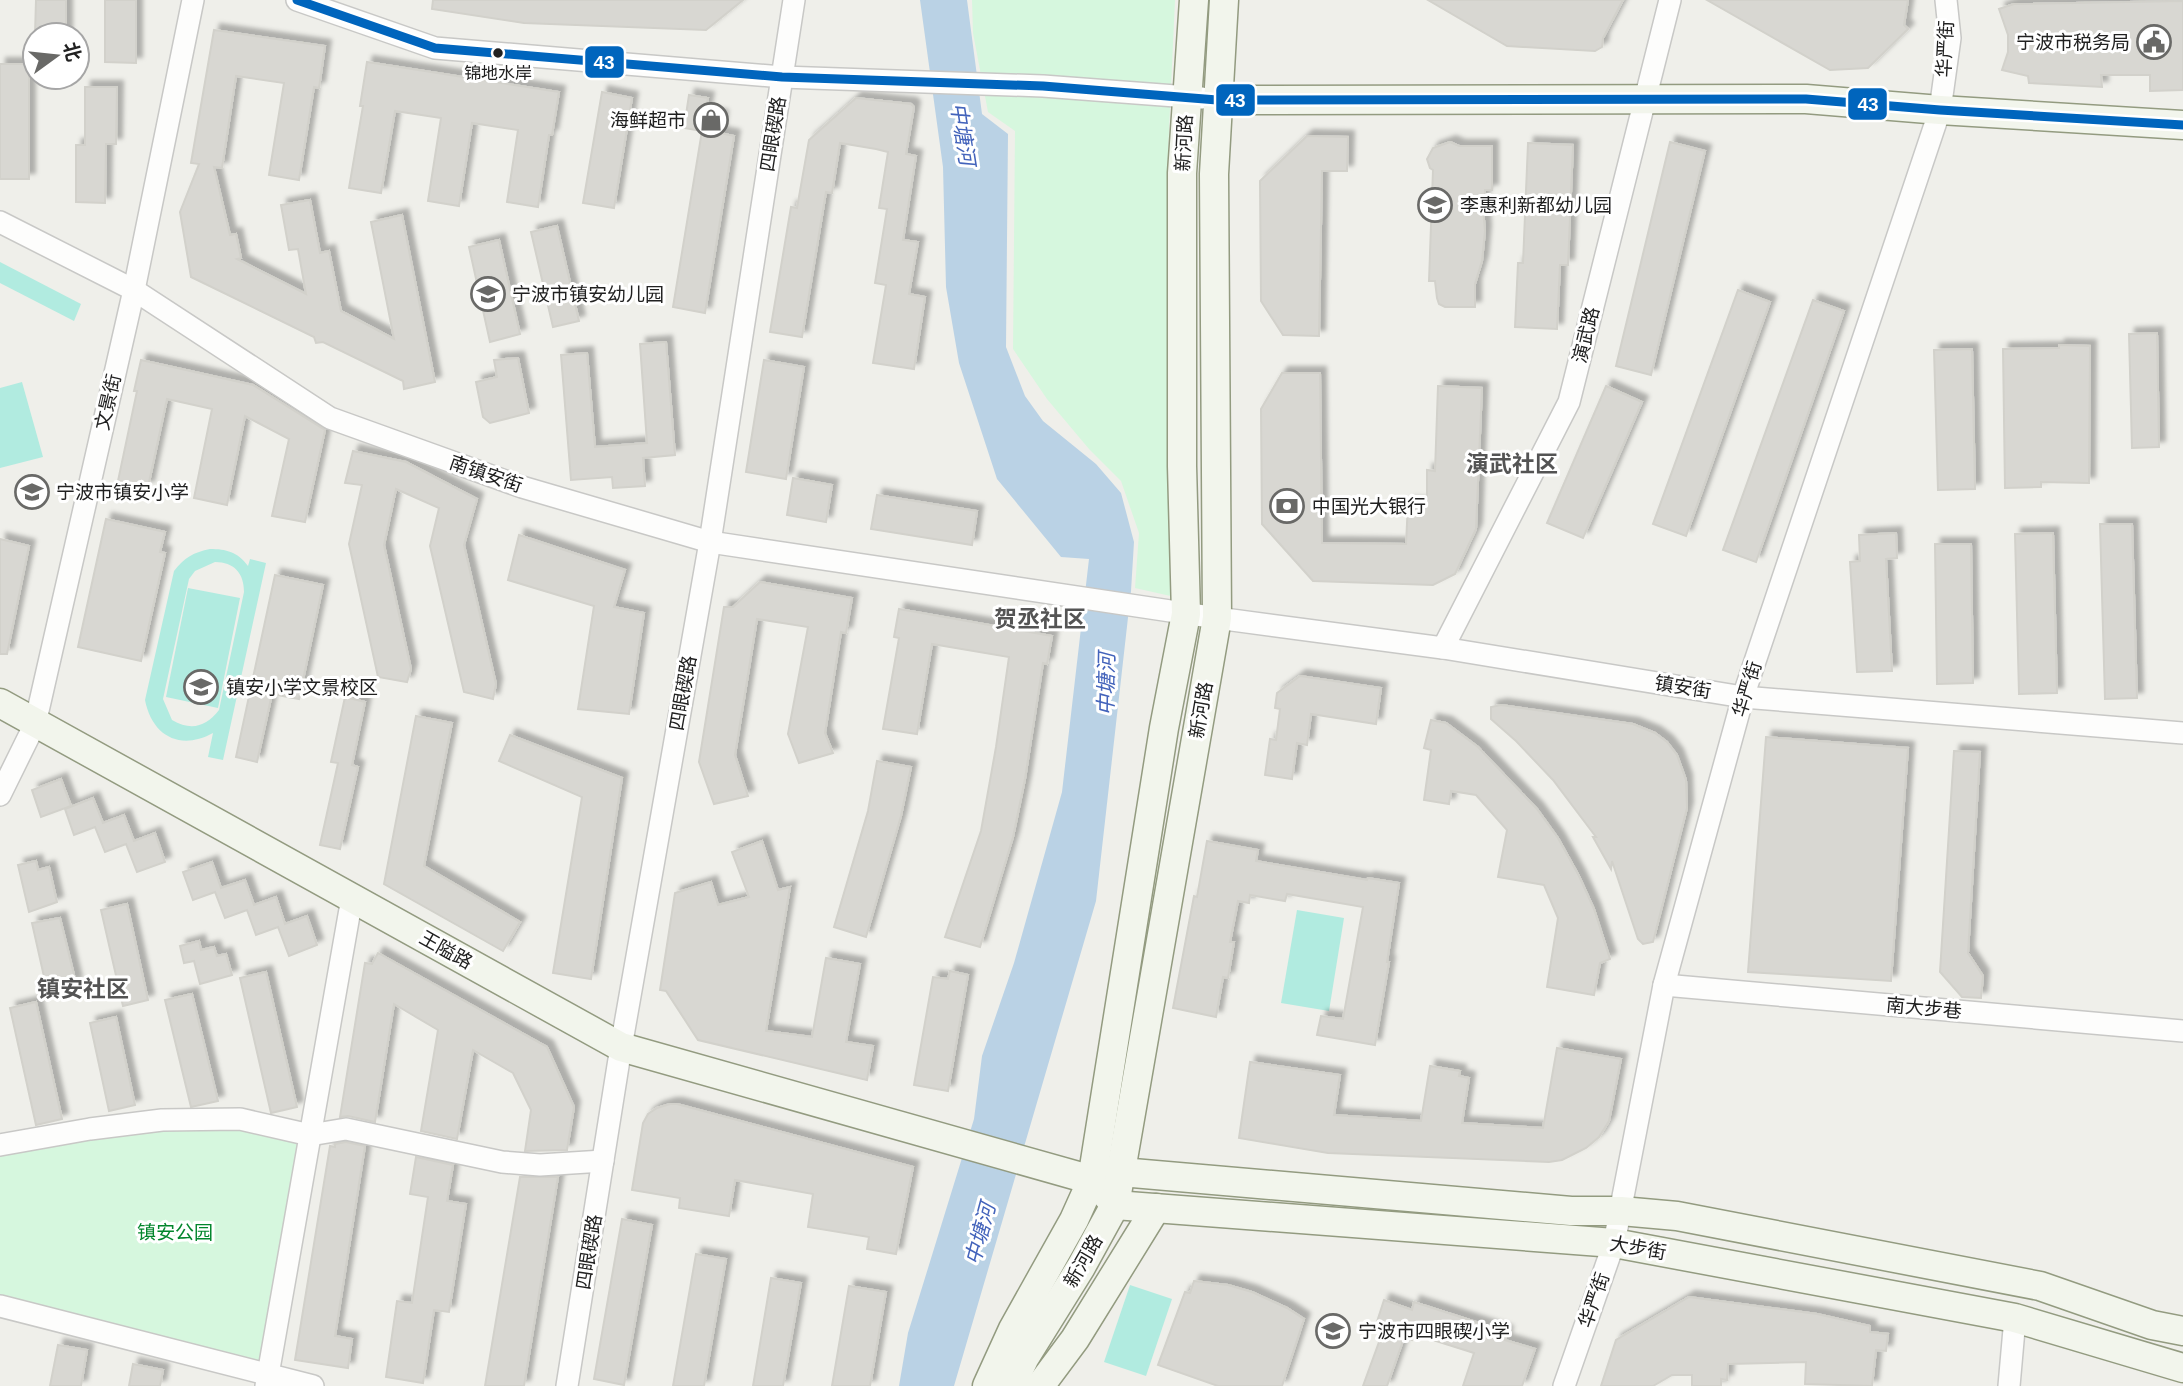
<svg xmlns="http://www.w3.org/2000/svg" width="2183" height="1386" font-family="Arial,'Noto Sans SC',sans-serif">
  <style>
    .park { fill: #d6f7de }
    .pitch { fill: #b1ebe0; fill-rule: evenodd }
    .water { fill: #bad2e5 }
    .building { fill: #d8d7d2; stroke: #d2d1cb; stroke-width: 2; filter: url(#shadow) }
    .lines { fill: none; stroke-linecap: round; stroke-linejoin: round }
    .street-casing { stroke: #c8c8c6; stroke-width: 24 }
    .secondary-casing { stroke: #939b80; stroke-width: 31 }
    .street { stroke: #fdfdfc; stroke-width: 21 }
    .secondary { stroke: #f2f5ec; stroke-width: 28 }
    .bus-1-casing { stroke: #fff; stroke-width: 14 }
    .bus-1 { stroke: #0065bd; stroke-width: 9 }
    .bus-dot { fill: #212121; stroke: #fff; stroke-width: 2.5 }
    .labels { text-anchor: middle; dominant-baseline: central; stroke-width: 6; stroke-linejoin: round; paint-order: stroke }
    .bus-label { font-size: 17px; fill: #212121; stroke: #fff }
    .poi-label { font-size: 19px; fill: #212121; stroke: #fff; text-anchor: start }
    .street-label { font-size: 19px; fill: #212121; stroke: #fff }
    .park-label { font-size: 19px; fill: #02862c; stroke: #fff }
    .water-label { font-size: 21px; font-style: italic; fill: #4363bb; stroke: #fff }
    .quarter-label { font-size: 23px; font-weight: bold; fill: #545454; stroke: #fff }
    .line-badge { stroke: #fff; stroke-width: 2.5 }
    .badge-label { font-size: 19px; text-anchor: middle; font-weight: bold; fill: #fff }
  </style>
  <defs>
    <filter id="shadow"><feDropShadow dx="6" dy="-6" stdDeviation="2" flood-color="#0004"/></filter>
  </defs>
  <rect width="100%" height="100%" fill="#efefea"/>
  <!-- park -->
  <g class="park">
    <path d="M972,0H1175L1167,174L1175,597L1135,588L1139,533L1121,481L1089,449L1047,399L1013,349L1015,131L988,112L973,33Z"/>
    <path d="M242,1124L297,1143L260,1361L0,1297V1153L92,1135Z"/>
  </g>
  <!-- pitch -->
  <g class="pitch">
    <path d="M0,262L81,304L74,321L0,283Z"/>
    <path d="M22,382L43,457L0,468V388Z"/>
    <path d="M210,549C226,549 238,552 248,566L250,559L266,563L223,760L208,757L213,733C180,751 152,736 145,700L174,571C184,558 194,552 210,549ZM215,562C234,562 244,573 244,592L219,710C206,727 191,731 172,720L163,699L189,579L195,571Z"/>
    <path d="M188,588L240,598L218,708L166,697Z"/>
    <path d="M1297,910L1344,918L1329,1011L1281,1003Z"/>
    <path d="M1130,1285L1172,1299L1146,1376L1104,1362Z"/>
  </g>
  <!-- water -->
  <path class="water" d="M920,0H967L982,114L1008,134L1006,347L1025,396L1043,421L1096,464L1121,493L1134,542L1131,591L1096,901L954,1386H899L908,1333L974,1119L982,1056L1014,963L1062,792L1089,559L1061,557L997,479L959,363L946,287L943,167Z"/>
  <!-- building -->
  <g class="building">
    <path d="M36,0H66V35H35Z"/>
    <path d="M105,0H136V63L105,62Z"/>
    <path d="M433,0H743L706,30L524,23L432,9Z"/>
    <path d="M1428,0H1623L1603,38L1602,47L1595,51L1507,46Z"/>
    <path d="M1707,0H1908L1904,25L1908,29L1868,68L1830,70Z"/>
    <path d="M2183,1V90L2150,91V75H2101L2102,87L2029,83L2028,76L2002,70L2008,52V35L1999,9L2014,4Z"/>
    <path d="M214,30L325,46L319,88L314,87L299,180L269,175L284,83L236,76L222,168L214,167L230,235L236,234L241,258L237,259L306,294L298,249L289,250L281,205L310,200L320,253L329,251L341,311L394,339L371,222L402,215L435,382L404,389L403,381L323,342L316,343L314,337L191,277L180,212L199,164L191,163Z"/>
    <path d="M367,62L559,92L552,135H549L538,207L507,202L518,130L472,123L459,206L428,201L441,118L395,111L381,193L349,188L363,106H360Z"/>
    <rect x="0" y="64" width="29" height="115"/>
    <path d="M85,87H117L116,144H106L105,203L76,202V145H85Z"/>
    <path d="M602,92L632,98L614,208L583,203Z"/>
    <path d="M689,95L708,98L705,113L722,116L720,133L734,136L705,313L673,307L702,131L684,128Z"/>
    <path d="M856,98L911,104L914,107L906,154L916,156L903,240L918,242L909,294L925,297L914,369L873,363L886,285L875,283L887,209L879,208L888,152L876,149L840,143L832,193L826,192L802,337L770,332L791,207L797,208L809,140Z"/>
    <path d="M1307,136L1348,137L1347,171H1322L1319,336L1283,335L1261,301L1260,181Z"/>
    <path d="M1450,142L1459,146H1492V190H1485V196H1482L1485,231L1482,261L1475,284V307H1445L1439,304L1437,298L1435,281H1429L1433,170L1430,168L1427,159L1433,148Z"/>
    <path d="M1670,142L1705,151L1651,375L1616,366Z"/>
    <path d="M1528,143L1573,145L1568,265H1560L1557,329L1515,327L1518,263H1523Z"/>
    <path d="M557,226L579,321L553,327L531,232Z"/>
    <path d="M499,240L520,334L490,342L469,247Z"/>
    <path d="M1738,290L1770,302L1686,536L1653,524Z"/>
    <path d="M1813,300L1844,311L1756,562L1723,550Z"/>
    <path d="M2157,333L2159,447L2132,448L2129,334Z"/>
    <path d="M666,342L675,455L643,458L645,486L613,488L612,477L571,480L561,355L587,353L595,447L647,443L640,344Z"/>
    <path d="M2059,345L2090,346L2089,483L2041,482V487L2005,488L2003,349L2059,348Z"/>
    <path d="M1972,349L1975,489L1938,490L1934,350Z"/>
    <path d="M518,358L529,413L490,423L483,417L476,382L497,377L494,360Z"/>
    <path d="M141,360L253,385L325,430L305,522L272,516L289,439L245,416L227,505L194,498L212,409L167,399L148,487L118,481L137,391H134Z"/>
    <path d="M764,360L804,367L786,479L746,472Z"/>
    <path d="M1282,373H1320L1322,543L1406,544L1408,503L1427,504V470L1435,471L1438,386L1482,388L1476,529L1455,574L1433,585L1313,581L1262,524L1261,409Z"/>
    <path d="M1606,386L1642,402L1583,538L1547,523Z"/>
    <path d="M353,451L406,462L477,499L464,545L496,684L493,699L464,692L430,546L439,508L396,489L384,545L411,669L407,682L378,677L349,544L362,485L345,483Z"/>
    <path d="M793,478L832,485L826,522L787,515Z"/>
    <path d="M877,495L977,511L972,545L871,529Z"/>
    <path d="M106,519L165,532L160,552L165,553L141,661L78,647Z"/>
    <path d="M2100,524H2132L2137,698L2105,699Z"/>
    <path d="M1896,533L1897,558L1886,559L1892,671L1857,672L1850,562L1860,561L1859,535Z"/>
    <path d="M2053,533L2057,693L2019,694L2015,534Z"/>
    <path d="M519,535L625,570L614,607L644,613L629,714L578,709L594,606L508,580Z"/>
    <path d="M0,539L29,546L7,654H0Z"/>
    <path d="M1935,544H1971L1973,683L1937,684Z"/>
    <path d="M275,575L323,585L299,699L272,694L257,762L236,757Z"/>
    <path d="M760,582L852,598L846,633L841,632L825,733L833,753L799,763L788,734L808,627L757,619L735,755L748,796L714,804L699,762L724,607H733Z"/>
    <path d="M899,609L1052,636L1047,664L1043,663L1025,779L1013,837L980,947L945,937L981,831L996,747L1009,657L932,644L917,734L883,729L899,638L894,637Z"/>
    <path d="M1300,676L1381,688L1376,724L1311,714L1307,745L1297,743L1292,779L1265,775L1270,739L1276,740L1280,709L1275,708L1277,693Z"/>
    <path d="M345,697L365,702L352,765L358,767L340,849L320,845L338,763L331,762Z"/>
    <path d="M1501,705L1633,724L1655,733L1667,742L1677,755L1686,780L1687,808L1653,942L1643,944L1638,939L1612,861L1611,869L1593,837H1596L1553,780L1516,741L1491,719V707Z"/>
    <path d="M416,716L452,723L424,866L520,922L503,951L384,884Z"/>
    <path d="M1431,720L1446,723L1478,747L1537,809L1558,838L1579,876L1594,909L1610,959L1600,963L1594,995L1547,987L1558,918L1544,885L1498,877L1507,830L1476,795L1451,791L1449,804L1424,800L1431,750L1424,748Z"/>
    <path d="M510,735L622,778L591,979L553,973L582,797L499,761Z"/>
    <path d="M1766,737L1908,748L1891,981L1748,972Z"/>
    <path d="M1954,751L1980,752L1968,953L1983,976L1981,998L1962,997L1940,972Z"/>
    <path d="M877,761L911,767L901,816L866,937L834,927L868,811Z"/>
    <path d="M61,779L71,806L41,817L32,790Z"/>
    <path d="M93,798L103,823L124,815L134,841L155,833L165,862L137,872L126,844L105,852L95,827L74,835L65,809Z"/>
    <path d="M762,841L778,890L790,887L766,1031L812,1037L826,958L860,964L846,1042L873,1046L867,1080L698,1040L666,991L660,990L675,893L711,882L718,905L749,897L732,852Z"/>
    <path d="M1207,841L1258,850L1256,861L1367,880L1368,878L1399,883L1387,962H1389L1375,1045L1317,1035L1321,1016L1343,1019L1363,907L1287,894L1285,901L1250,895L1249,903L1238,901L1230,942H1234L1228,978L1223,977L1216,1017L1173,1008L1194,896L1197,897Z"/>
    <path d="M36,861L38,870L49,867L57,902L29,912L18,865Z"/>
    <path d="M212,862L221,888L245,880L254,905L276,897L285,924L307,916L317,945L289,956L278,927L256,935L247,910L225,918L215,892L193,900L183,872Z"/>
    <path d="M127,904L148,1000L123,1006L101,910Z"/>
    <path d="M60,918L76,983L47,990L32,923Z"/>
    <path d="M199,941L201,950L214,947L217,956L226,954L232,975L200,984L194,961L184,963L180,946Z"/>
    <path d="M378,953L547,1047L574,1107L567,1150L525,1151L531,1110L513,1073L473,1050L457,1139L421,1131L438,1030L394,1004L375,1122L348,1116L340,1117L365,963L372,964Z"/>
    <path d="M950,971L968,975L948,1091L914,1085L933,977L948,979Z"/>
    <path d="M266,972L297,1107L271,1113L240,978Z"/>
    <path d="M192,994L218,1101L191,1107L165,1000Z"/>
    <path d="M36,1002L62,1119L36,1125L10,1008Z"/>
    <path d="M116,1017L135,1105L109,1111L90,1023Z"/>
    <path d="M1557,1048L1621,1059L1609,1121L1599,1137L1586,1148L1562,1160L1549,1162L1328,1153L1239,1138L1250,1062L1340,1075L1334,1115L1421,1121L1430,1066L1460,1071L1459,1076L1469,1078L1462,1123L1543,1128Z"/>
    <path d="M670,1104H677L913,1167L896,1254L867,1249L869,1237L808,1227L813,1194L735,1180L729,1216L679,1208L680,1198L632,1190L643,1123L648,1114L657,1108Z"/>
    <path d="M346,1142L365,1146L335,1336L352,1339L348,1368L295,1360L330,1146L335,1147V1144Z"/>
    <path d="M416,1157L453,1165L447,1201L466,1204L449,1312L434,1310L423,1383L386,1377L397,1301L412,1303L428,1197L410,1194Z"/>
    <path d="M520,1177H558L524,1386H485Z"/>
    <path d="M622,1219L652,1225L624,1385L594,1379Z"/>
    <path d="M696,1254L726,1259L704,1386H673Z"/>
    <path d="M771,1278L801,1283L783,1386H753Z"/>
    <path d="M1194,1281L1228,1285L1252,1292L1287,1308L1304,1319L1282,1386H1218L1158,1365L1185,1292L1190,1293Z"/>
    <path d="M849,1286L886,1292L870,1386H832Z"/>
    <path d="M1689,1297L1817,1314L1870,1326V1332L1888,1334L1886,1351L1876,1350L1872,1386L1805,1384L1806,1362L1728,1364L1727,1380L1721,1379V1386H1692V1375H1672L1653,1386H1601L1616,1340Z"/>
    <path d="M1384,1300L1412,1310L1414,1302L1507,1332L1505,1340L1535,1349L1522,1386H1463L1474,1353L1414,1334L1412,1340L1404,1338L1387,1386H1363L1383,1331L1375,1328Z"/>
    <path d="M58,1345L87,1350L81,1386H50Z"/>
    <path d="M133,1364L163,1370L160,1386H129Z"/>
  </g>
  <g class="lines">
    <!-- street casing -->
    <g class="street-casing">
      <g id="street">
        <path d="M297,0L435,48L782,77L1043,86L1202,98"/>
        <path d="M0,222L134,290L330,418L522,487L710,542L1217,618L1443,648L1743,697L2183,733"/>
        <path d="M1443,648L1569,402L1670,0"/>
        <path d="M0,795L35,724L134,290L193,0"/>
        <path d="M1664,985L2183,1031"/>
        <path d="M0,1145L90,1129L162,1120L240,1119L310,1135L346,1129L502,1162L540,1165L603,1161"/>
        <path d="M0,1306L313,1386"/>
        <path d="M266,1386L352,898"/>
        <path d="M567,1386L621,1047L710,542L794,0"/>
        <path d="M1564,1386L1614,1243L1664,985L1743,697L1940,110L1950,38L1946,0"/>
        <path d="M2009,1386L2015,1318"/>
      </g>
    </g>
    <!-- secondary casing -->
    <g class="secondary-casing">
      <g id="secondary">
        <path d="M1217,100L1806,99L1940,110L2183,125"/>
        <path d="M0,703L621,1047L1092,1180L1121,1172L1571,1211H1621L1677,1216L2040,1286L2152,1325L2183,1331"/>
        <path d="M1104,1192L1115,1205L1614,1243L2015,1318L2183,1368"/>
        <path d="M987,1386L1013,1329L1074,1220L1092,1180L1164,728L1186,614L1182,466V173L1194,0"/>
        <path d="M1011,1386L1025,1357L1081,1267L1115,1205L1217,618L1214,174L1224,0"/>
        <path d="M1040,1386L1075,1339L1156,1208"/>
      </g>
    </g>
    <!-- street -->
    <use href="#street" class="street"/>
    <!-- secondary -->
    <use href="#secondary" class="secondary"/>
    <!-- bus-1 casing -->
    <g class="bus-1-casing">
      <path id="bus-1" d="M297,0L435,48L782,77L1043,86L1217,100L1806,99L1940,110L2183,125"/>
    </g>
    <!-- bus-1 -->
    <use href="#bus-1" class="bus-1"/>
  </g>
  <!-- icons -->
  <defs>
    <g id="civic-ring" transform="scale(1.75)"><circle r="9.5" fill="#fff" stroke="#696967" stroke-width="1.5"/><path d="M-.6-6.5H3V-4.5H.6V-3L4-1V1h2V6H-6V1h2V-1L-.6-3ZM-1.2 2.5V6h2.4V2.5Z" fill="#696967"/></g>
    <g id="shop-ring" transform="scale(1.75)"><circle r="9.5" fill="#fff" stroke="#696967" stroke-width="1.5"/><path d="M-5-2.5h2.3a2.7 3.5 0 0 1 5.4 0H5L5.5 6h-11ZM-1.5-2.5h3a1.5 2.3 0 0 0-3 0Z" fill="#696967"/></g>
    <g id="school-ring" transform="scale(1.75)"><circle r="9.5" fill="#fff" stroke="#696967" stroke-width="1.5"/><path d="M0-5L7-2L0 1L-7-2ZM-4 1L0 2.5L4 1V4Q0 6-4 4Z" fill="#696967"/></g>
    <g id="bank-ring" transform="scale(1.75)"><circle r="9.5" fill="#fff" stroke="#696967" stroke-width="1.5"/><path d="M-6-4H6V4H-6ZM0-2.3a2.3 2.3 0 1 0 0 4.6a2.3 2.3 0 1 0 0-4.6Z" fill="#696967"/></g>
  </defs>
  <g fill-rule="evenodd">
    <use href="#civic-ring" x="2154" y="42"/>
    <use href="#shop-ring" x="711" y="120"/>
    <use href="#school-ring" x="1435" y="205"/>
    <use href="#school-ring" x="488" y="294"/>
    <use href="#school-ring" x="32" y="492"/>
    <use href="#bank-ring" x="1287" y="506"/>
    <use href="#school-ring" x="201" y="687"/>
    <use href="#school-ring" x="1333" y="1331"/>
  </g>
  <!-- markers -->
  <circle class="bus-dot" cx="498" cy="53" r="6"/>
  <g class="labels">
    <!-- bus labels -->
    <g class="bus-label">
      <text x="498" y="73">锦地水岸</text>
    </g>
    <!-- poi labels -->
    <g class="poi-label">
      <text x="2130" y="42" text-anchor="end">宁波市税务局</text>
      <text x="686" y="120" text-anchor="end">海鲜超市</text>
      <text x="1460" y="205">李惠利新都幼儿园</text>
      <text x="512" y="294">宁波市镇安幼儿园</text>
      <text x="56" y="492">宁波市镇安小学</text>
      <text x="1312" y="506">中国光大银行</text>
      <text x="226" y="687">镇安小学文景校区</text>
      <text x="1358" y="1331">宁波市四眼碶小学</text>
    </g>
    <!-- street labels -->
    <g class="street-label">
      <text transform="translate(1945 49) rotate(-87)">华严街</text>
      <text transform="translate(773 134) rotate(-81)">四眼碶路</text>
      <text transform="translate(1184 143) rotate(-87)">新河路</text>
      <text transform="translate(1586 335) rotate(-76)">演武路</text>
      <text transform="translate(108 402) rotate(-77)">文景街</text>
      <text transform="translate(486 474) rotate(19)">南镇安街</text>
      <text transform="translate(1683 687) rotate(9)">镇安街</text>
      <text transform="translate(1747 689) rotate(-73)">华严街</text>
      <text transform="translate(683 693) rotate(-80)">四眼碶路</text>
      <text transform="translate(1201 710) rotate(-80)">新河路</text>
      <text transform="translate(446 950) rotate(29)">王隘路</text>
      <text transform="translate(1924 1008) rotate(5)">南大步巷</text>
      <text transform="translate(1638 1248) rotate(10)">大步街</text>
      <text transform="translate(589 1252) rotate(-81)">四眼碶路</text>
      <text transform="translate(1083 1261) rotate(-60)">新河路</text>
      <text transform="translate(1594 1300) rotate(-71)">华严街</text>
    </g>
    <!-- park labels -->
    <g class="park-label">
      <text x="175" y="1232">镇安公园</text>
    </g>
    <!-- water labels -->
    <g class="water-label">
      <text transform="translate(963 134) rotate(81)">中塘河</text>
      <text transform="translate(1106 684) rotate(-89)">中塘河</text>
      <text transform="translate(980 1234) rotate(-75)">中塘河</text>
    </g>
    <!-- quarter labels -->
    <g class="quarter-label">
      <text x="1512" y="464">演武社区</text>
      <text x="1040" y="619">贺丞社区</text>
      <text x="83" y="989">镇安社区</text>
    </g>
  </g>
  <g class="line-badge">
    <rect x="584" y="45" width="41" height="34" rx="7" fill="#0065bd"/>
    <rect x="1215" y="83" width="41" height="34" rx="7" fill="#0065bd"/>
    <rect x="1847" y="87" width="41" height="34" rx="7" fill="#0065bd"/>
  </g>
  <g class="badge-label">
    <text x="604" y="69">43</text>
    <text x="1235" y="107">43</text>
    <text x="1868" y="111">43</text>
  </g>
  <!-- north arrow -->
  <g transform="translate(56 56) rotate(75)"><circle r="33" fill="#ffffff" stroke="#a6a6a6" stroke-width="2"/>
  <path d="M0-5L12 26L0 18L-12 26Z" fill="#696967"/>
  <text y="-10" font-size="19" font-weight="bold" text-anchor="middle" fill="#212121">北</text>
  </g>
</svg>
